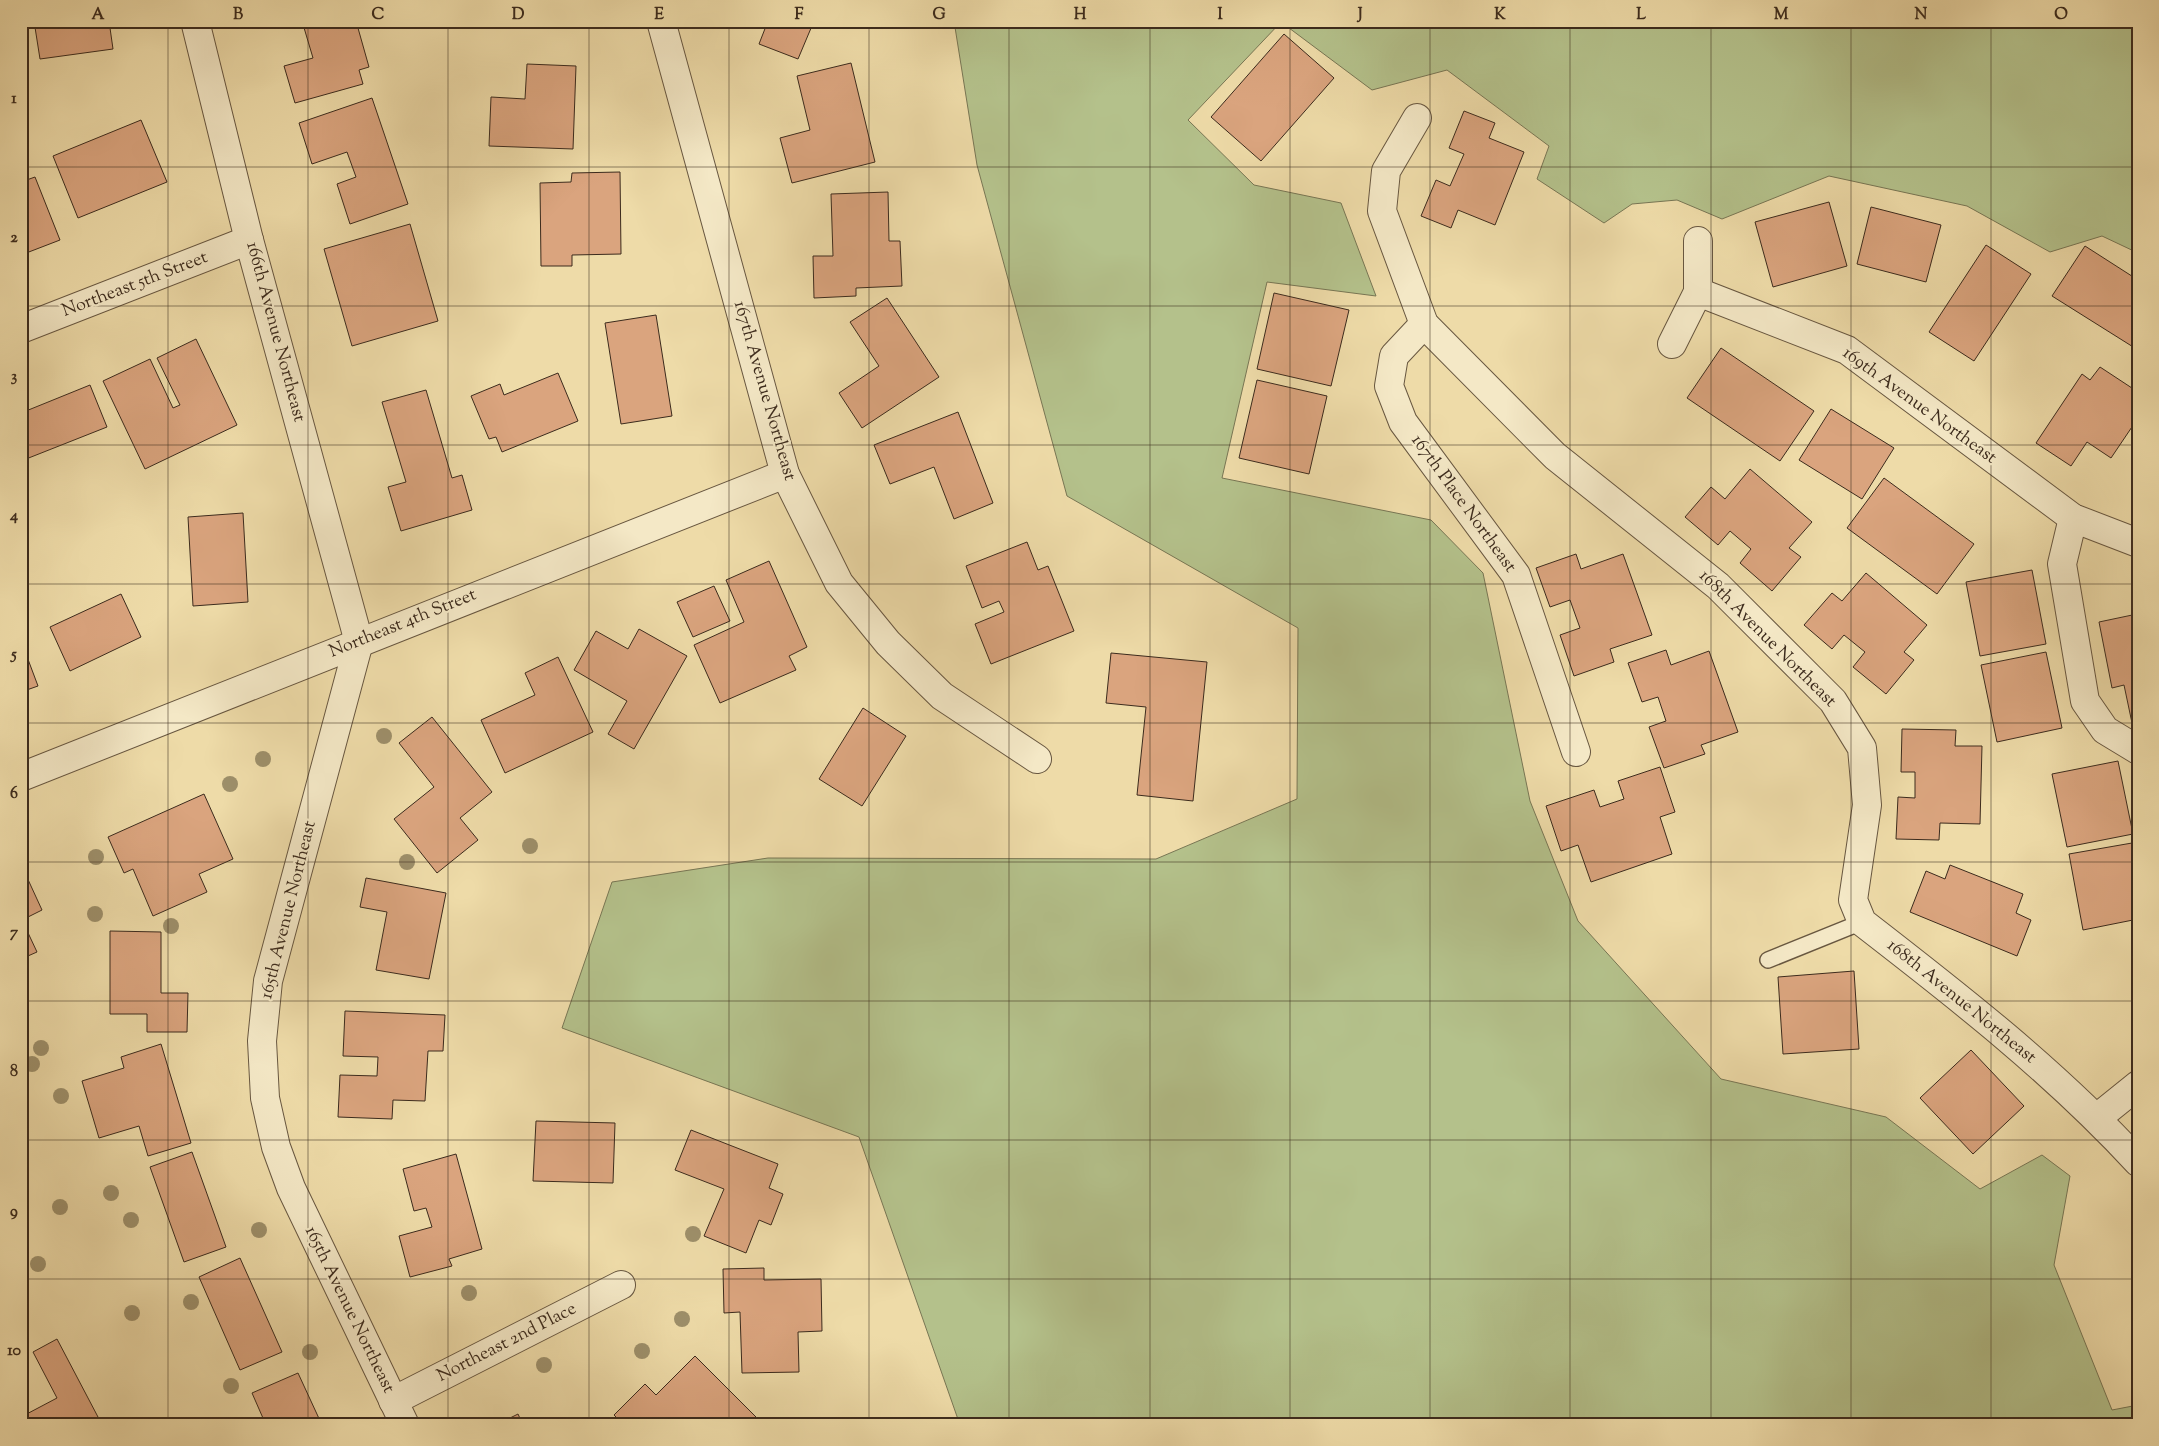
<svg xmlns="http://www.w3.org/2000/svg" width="2159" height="1446" font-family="'Sorts Mill Goudy',serif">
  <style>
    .green { fill: #b4c18b; stroke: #787654 }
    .building { fill: #daa47e; stroke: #3c2b1d }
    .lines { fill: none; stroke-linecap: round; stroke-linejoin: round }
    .lane-casing { stroke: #685740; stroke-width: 18 }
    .street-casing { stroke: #685740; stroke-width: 30 }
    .lane { stroke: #f4e8c6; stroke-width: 15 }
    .street { stroke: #f4e8c6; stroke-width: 28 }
    .tree { fill: #9d8f6a }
    .grid { fill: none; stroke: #3c2b1d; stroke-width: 1; stroke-opacity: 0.55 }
    .labels { text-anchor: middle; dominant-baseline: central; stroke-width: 4.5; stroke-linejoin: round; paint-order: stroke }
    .street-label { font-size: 18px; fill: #3c2b1d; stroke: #f4e8c6 }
    .neatline { fill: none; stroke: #3c2b1d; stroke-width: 2 }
    .grid-label { font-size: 16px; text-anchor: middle; font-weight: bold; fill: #3c2b1d }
  </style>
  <rect width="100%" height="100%" fill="#eedba8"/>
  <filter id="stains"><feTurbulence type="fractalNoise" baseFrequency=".004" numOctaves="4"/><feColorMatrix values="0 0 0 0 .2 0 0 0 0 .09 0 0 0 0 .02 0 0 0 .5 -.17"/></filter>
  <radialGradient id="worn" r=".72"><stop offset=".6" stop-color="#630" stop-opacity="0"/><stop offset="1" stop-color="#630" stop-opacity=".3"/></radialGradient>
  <!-- green -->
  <path class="green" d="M954,21H2138V253L2102,236L2050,252L1967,206L1829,176L1722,219L1677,200L1632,204L1604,223L1537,179L1549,146L1447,70L1372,90L1281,22L1188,120L1254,185L1341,203L1376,296L1267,282L1222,478L1431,520L1483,573L1530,801L1578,921L1721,1079L1886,1117L1980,1189L2042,1155L2070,1176L2054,1265L2112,1410L2138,1405V1425H960L859,1137L562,1028L612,882L768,858L1156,859L1297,799L1298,628L1067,496L977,165Z"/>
  <!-- building -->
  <g class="building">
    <path d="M34,21H109L113,49L40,59Z"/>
    <path d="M302,21H356L369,67L359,70L363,84L295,103L284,66L313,58Z"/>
    <path d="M491,21H531L491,27Z"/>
    <path d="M768,21H814L798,59L759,44Z"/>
    <path d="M1284,34L1334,78L1261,161L1211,117Z"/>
    <path d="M851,63L875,162L792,183L780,138L810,130L797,76Z"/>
    <path d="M527,64L576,66L573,149L489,146L491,97L525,99Z"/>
    <path d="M372,98L408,204L350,224L337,184L356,177L347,152L312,164L299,123Z"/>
    <path d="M1464,111L1495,123L1489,138L1524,152L1495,225L1458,210L1451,228L1421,216L1436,180L1450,186L1464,154L1449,148Z"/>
    <path d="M141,120L167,182L78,218L53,156Z"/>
    <path d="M620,172L621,254L572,255V266H541L540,183L571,182L572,173Z"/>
    <path d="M35,177L60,240L21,255V182Z"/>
    <path d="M888,192L889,241H900L902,286L856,288V296L814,298L813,256H833L831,194Z"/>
    <path d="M1829,202L1847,266L1773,287L1755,222Z"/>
    <path d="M1871,207L1941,225L1926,282L1857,264Z"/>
    <path d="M410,224L438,321L352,346L324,249Z"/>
    <path d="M1986,245L2031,274L1974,361L1929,332Z"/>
    <path d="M2085,246L2138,280V350L2052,296Z"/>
    <path d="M1274,293L1349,310L1331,386L1257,369Z"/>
    <path d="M887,298L939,377L862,428L839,393L879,366L850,322Z"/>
    <path d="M656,315L672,416L621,424L605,323Z"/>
    <path d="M196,339L237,425L145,469L103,381L150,359L173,408L180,405L157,358Z"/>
    <path d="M1721,348L1814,411L1780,461L1687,398Z"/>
    <path d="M2100,367L2138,392V418L2111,458L2087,442L2071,466L2036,443L2082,374L2090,380Z"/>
    <path d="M558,373L578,421L502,452L496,437L489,439L471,396L500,384L504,395Z"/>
    <path d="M1257,380L1327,396L1309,474L1239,458Z"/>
    <path d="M90,385L107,427L21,461V413Z"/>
    <path d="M426,390L452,478L462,475L472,510L401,531L388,487L406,482L382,402Z"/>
    <path d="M1831,409L1894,448L1862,499L1799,460Z"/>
    <path d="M958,412L993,503L954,519L934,467L890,484L874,445Z"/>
    <path d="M1750,469L1812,522L1789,548L1801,557L1772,591L1740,563L1751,549L1730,531L1718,545L1685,517L1711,487L1725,499Z"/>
    <path d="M1884,478L1974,544L1937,594L1847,528Z"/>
    <path d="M243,513L248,602L193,606L188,517Z"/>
    <path d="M1027,542L1038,570L1048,566L1074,631L991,664L975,624L1004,612L999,601L982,608L966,566Z"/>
    <path d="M1576,554L1581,569L1623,554L1652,635L1610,649L1614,662L1574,676L1560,635L1580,628L1570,600L1550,607L1536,568Z"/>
    <path d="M769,561L807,647L789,656L796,670L720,703L694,645L744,622L726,580Z"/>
    <path d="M2032,570L2046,644L1980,656L1966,582Z"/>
    <path d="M1866,573L1927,625L1904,652L1914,660L1886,694L1853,667L1865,652L1844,635L1832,649L1804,625L1832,593L1842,601Z"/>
    <path d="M714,586L730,621L693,637L677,602Z"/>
    <path d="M121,594L141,637L70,671L50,627Z"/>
    <path d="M2137,614L2138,722L2132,723L2124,685L2112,688L2099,622Z"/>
    <path d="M639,629L687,656L634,749L608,734L627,701L574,670L596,631L628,649Z"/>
    <path d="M1666,650L1671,665L1709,651L1738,732L1701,745L1705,754L1664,768L1649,727L1666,721L1658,697L1642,702L1628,663Z"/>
    <path d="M2046,652L2062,728L1997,742L1981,665Z"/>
    <path d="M1111,653L1207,662L1193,801L1137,795L1146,707L1106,703Z"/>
    <path d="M26,654L38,686L21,692V656Z"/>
    <path d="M558,657L593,732L505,773L481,720L535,695L525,673Z"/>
    <path d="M863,708L906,736L862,806L819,779Z"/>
    <path d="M432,717L492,792L460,818L478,840L437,873L394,819L434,787L399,743Z"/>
    <path d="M1902,729L1956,730L1955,746H1982L1980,824L1940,823L1939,840L1896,839L1898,797L1915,798V772H1901Z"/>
    <path d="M2118,761L2133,834L2067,847L2052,774Z"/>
    <path d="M1660,767L1675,812L1660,817L1672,854L1591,882L1578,845L1561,851L1546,806L1594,790L1600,807L1624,799L1618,781Z"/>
    <path d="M204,794L233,859L199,874L207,892L153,916L133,869L124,873L108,837Z"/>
    <path d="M2132,843L2138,876V919L2083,930L2069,854Z"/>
    <path d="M1950,865L2023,894L2016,913L2031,920L2017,956L1910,912L1926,871L1945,879Z"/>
    <path d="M25,873L42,910L22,920L37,952L21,959V875Z"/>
    <path d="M366,878L446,893L429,979L376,970L387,912L360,907Z"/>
    <path d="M110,931L161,932V993H188L187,1032H147V1014H110Z"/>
    <path d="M1854,971L1859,1049L1783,1054L1778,977Z"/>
    <path d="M345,1011L445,1015L443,1051H428L425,1101L393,1100L392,1119L338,1117L340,1075L377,1076L378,1057L343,1056Z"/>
    <path d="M161,1044L191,1143L148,1156L139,1126L99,1138L82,1081L124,1068L121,1057Z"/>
    <path d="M1971,1050L2024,1106L1973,1154L1920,1098Z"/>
    <path d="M536,1121L615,1123L613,1183L533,1181Z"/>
    <path d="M691,1130L778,1164L769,1188L783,1194L771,1225L759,1220L746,1253L704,1236L724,1189L675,1170Z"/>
    <path d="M192,1152L226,1247L184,1262L150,1167Z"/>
    <path d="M456,1154L482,1249L449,1259L452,1266L410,1277L399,1236L432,1227L426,1208L414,1211L403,1169Z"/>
    <path d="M240,1258L282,1352L240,1370L199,1277Z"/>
    <path d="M764,1268V1280L821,1279L822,1331L798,1332L799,1372L742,1373L740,1312L724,1313L723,1269Z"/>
    <path d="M57,1339L98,1417L83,1425H21V1417L57,1398L33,1352Z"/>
    <path d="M695,1356L757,1418L750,1425H624L614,1415L645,1384L656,1395Z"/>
    <path d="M298,1373L322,1425H266L252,1393Z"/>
    <path d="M518,1414L523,1425H496Z"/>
  </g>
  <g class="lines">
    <!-- lane casing -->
    <g class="lane-casing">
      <path id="lane" d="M1768,960L1862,922"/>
    </g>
    <!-- street casing -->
    <g class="street-casing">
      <g id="street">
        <path d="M195,21L249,240L359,642L268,981L262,1041L265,1098L276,1147L291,1188L405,1425"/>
        <path d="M661,21L785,474L839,583L888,643L942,696L1037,759"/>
        <path d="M1417,118L1386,171L1382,211L1424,324L1555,456L1718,586L1833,701L1862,748L1867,805L1853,900L1862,922C1959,997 2054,1071 2138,1162"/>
        <path d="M1698,292L1847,350L2073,518L2138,543"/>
        <path d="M1424,324L1394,356L1389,386L1403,422L1516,575L1576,752"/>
        <path d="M21,329L249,240"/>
        <path d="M1672,344L1698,292V241"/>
        <path d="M2073,518L2062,564L2085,701L2105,730L2138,750"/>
        <path d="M21,777L785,474"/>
        <path d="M2097,1118L2138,1085"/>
        <path d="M393,1401L621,1285"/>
      </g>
    </g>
    <!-- lane -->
    <use href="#lane" class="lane"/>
    <!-- street -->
    <use href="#street" class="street"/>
  </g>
  <!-- trees -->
  <g class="tree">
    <circle cx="384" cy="736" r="8"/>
    <circle cx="263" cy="759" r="8"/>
    <circle cx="230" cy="784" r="8"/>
    <circle cx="530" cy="846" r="8"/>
    <circle cx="96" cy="857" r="8"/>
    <circle cx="407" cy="862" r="8"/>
    <circle cx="95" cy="914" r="8"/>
    <circle cx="171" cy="926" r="8"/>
    <circle cx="41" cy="1048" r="8"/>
    <circle cx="32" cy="1064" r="8"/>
    <circle cx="61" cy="1096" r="8"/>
    <circle cx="111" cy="1193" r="8"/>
    <circle cx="60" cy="1207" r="8"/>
    <circle cx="131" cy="1220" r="8"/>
    <circle cx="259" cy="1230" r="8"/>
    <circle cx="693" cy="1234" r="8"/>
    <circle cx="38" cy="1264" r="8"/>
    <circle cx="469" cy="1293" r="8"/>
    <circle cx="191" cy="1302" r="8"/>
    <circle cx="132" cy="1313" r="8"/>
    <circle cx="682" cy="1319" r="8"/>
    <circle cx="642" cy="1351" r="8"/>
    <circle cx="310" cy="1352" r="8"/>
    <circle cx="544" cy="1365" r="8"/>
    <circle cx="231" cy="1386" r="8"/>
  </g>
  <!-- grid -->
  <path class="grid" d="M168,21V1425M308,21V1425M448,21V1425M589,21V1425M729,21V1425M869,21V1425M1009,21V1425M1150,21V1425M1290,21V1425M1430,21V1425M1570,21V1425M1711,21V1425M1851,21V1425M1991,21V1425M21,167H2138M21,306H2138M21,445H2138M21,584H2138M21,723H2138M21,862H2138M21,1001H2138M21,1140H2138M21,1279H2138"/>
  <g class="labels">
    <!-- street labels -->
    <g class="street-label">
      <text transform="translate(135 285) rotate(-21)">Northeast 5th Street</text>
      <text transform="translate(275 332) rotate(75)">166th Avenue Northeast</text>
      <text transform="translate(764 391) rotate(74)">167th Avenue Northeast</text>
      <text transform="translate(1919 406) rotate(36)">169th Avenue Northeast</text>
      <text transform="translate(1463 504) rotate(54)">167th Place Northeast</text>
      <text transform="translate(403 624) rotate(-22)">Northeast 4th Street</text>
      <text transform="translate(1767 639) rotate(45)">168th Avenue Northeast</text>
      <text transform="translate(289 910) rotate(-76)">165th Avenue Northeast</text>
      <text transform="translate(1961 1002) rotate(39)">168th Avenue Northeast</text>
      <text transform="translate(349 1310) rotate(64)">165th Avenue Northeast</text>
      <text transform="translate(507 1343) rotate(-27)">Northeast 2nd Place</text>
    </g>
  </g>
  <!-- margin -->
  <rect width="2159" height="1446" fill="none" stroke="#eedba8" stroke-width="55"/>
  <rect x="28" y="28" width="2104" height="1390" class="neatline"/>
  <g class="grid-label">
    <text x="98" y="19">A</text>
    <text x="238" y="19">B</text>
    <text x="378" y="19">C</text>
    <text x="518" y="19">D</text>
    <text x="659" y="19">E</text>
    <text x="799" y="19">F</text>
    <text x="939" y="19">G</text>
    <text x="1080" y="19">H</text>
    <text x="1220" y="19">I</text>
    <text x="1360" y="19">J</text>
    <text x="1500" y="19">K</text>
    <text x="1641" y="19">L</text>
    <text x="1781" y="19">M</text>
    <text x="1921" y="19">N</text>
    <text x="2061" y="19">O</text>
    <text x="14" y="103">1</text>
    <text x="14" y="242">2</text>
    <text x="14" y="381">3</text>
    <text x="14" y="520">4</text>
    <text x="14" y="659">5</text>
    <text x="14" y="798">6</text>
    <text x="14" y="937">7</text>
    <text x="14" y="1076">8</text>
    <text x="14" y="1216">9</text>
    <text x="14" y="1355">10</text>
  </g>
  <rect width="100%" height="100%" filter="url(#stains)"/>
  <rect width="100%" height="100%" fill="url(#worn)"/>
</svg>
